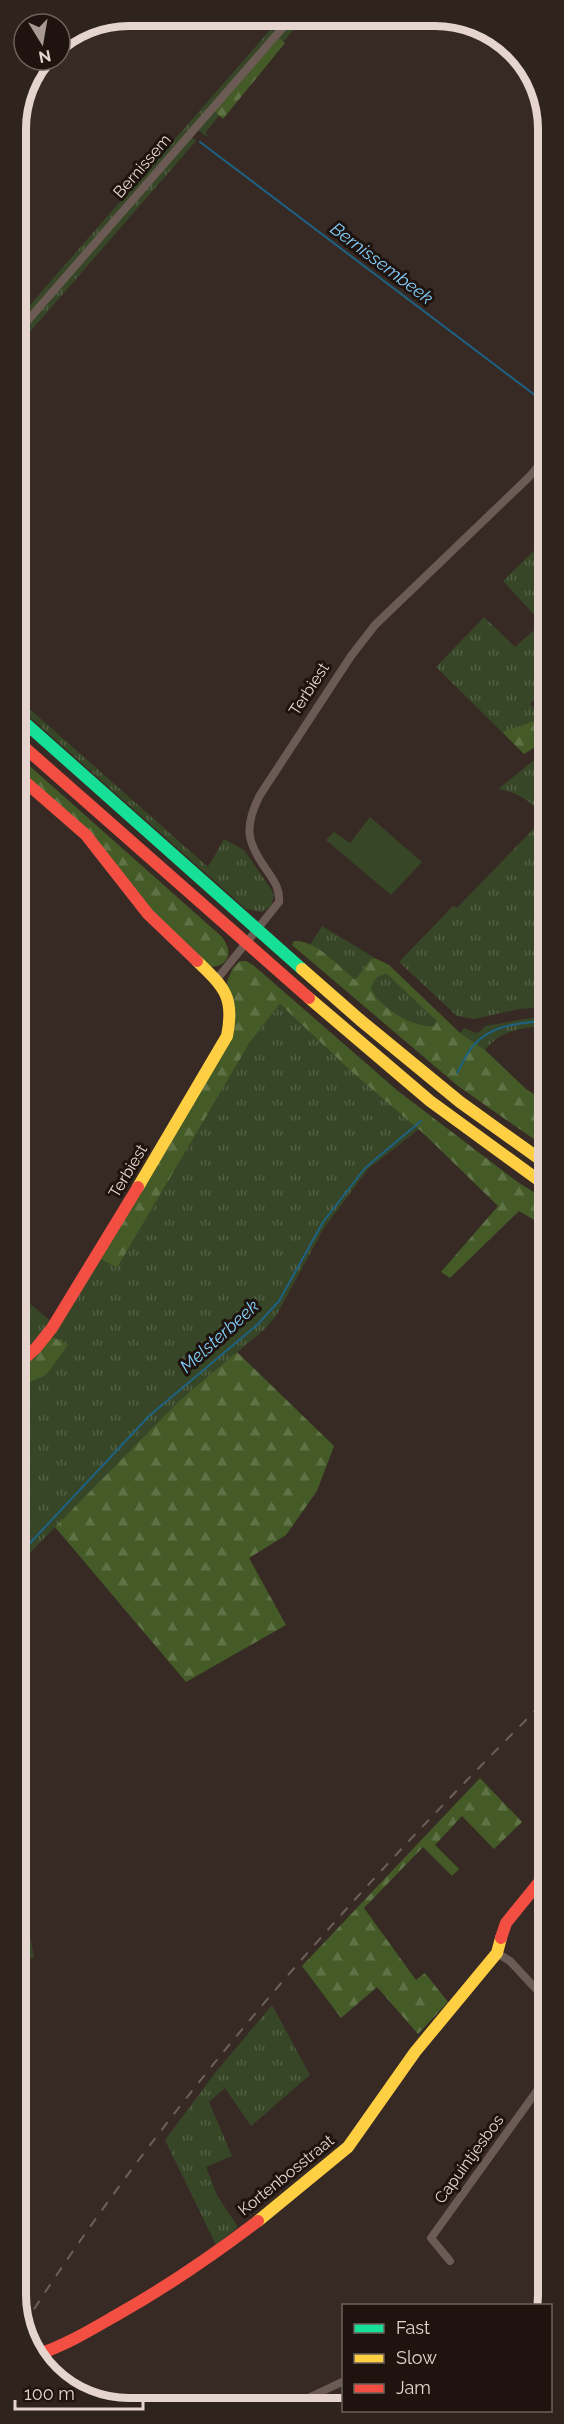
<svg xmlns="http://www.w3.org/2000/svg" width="564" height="2424" font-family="Raleway,sans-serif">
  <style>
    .grass { fill: url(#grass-tufts) }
    .forest { fill: url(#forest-firs); fill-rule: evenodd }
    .garden { fill: #374627 }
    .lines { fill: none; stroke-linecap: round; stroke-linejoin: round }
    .stream { stroke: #1e6283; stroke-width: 2 }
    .street { stroke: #6c5b55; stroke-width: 8 }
    .fast { stroke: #16e098; stroke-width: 12 }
    .slow { stroke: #ffcf43; stroke-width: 12 }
    .jam { stroke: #f24e42; stroke-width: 12 }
    .rail { stroke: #6c605b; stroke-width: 2; stroke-dasharray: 10 10; stroke-linecap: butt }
    .labels { text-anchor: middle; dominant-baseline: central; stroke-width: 6; stroke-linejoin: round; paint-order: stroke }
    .street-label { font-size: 16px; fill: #e5d5ce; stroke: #1e130e }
    .water-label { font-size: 18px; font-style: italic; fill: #82cefa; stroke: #1e130e }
    .rim { fill: none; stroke: #e5d5ce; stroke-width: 8 }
  </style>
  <defs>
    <pattern id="grass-tufts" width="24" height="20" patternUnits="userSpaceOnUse" patternTransform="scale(1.5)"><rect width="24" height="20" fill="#374627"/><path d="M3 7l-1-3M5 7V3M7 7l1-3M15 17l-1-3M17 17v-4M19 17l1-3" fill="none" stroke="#546045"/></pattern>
    <pattern id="forest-firs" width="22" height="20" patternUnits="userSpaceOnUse" patternTransform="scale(1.5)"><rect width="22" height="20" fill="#445b28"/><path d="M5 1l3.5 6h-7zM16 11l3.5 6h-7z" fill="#5f7246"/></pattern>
  </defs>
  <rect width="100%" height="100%" fill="#372a24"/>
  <!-- grass -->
  <g class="grass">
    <path d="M264,17H288L277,29Z"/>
    <path d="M296,17H304L283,42L279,38Z"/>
    <path d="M271,29L275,32L15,330V322Z"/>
    <path d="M214,111L219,116L206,132L208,137L199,131V128Z"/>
    <path d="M192,137L196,141L15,349V339Z"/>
    <path d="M548,537V688L530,704L543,718L502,732L436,667L484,617L515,647L542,623L503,581Z"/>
    <path d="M15,696L208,867L224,839L244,850L271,889L274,895L271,906L262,912L246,909L15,704Z"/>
    <path d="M548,749V818C532,804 520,792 498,789Z"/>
    <path d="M539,823L548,832V1007L519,1009L474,1019L457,1016L399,962L453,906L457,908Z"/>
    <path d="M322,926L375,958L371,959L355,981L329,956L310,945Z"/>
    <path d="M387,974L438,1021L434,1026C413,1028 378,1008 371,988C374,979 378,975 387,974Z"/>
    <path d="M280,1004L352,1072L419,1129L368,1169L324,1228L276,1316L265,1329L180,1400L16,1567V1370L25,1384L67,1346L53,1337L99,1258L117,1268L250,1042Z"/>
    <path d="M548,1015V1025C524,1028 501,1029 485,1050L460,1033L464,1028L476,1033L480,1032L485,1026Z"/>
    <path d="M16,1292L53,1323L42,1337L16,1358V1344L18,1340L16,1338Z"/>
    <path d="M16,1866L34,1957L16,1964Z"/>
    <path d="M272,2005L310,2075L251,2126L225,2088L209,2102L232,2156L206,2167L218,2197L238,2227L216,2245L165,2140L215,2073Z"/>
  </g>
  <!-- forest -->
  <g class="forest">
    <path d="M279,38L285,43L223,119L214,111Z"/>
    <path d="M543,718L548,722V739L524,754L502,732Z"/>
    <path d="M15,753L221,936C233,950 231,966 210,967L153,915L77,821L15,767Z"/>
    <path d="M294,941C315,939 340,967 355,980L371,959L375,958L389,965L460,1033L485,1050L526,1089L548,1103V1149L458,1086L292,945ZM387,974L437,1021L434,1026C413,1028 378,1007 371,988C374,979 378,975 387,974Z"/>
    <path d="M240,961H246L253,965L398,1091L519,1183L548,1201V1228L519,1211L450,1278L441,1272L498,1206L423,1133L352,1072L280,1004L250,1042L117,1268L99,1258L230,1042L227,981L233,968Z"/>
    <path d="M53,1337L68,1345L46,1375L25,1384L17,1369Z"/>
    <path d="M237,1352L334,1446L317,1491L286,1535L249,1558L286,1625L186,1682L55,1527L180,1400Z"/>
    <path d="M480,1778L522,1822L494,1849L462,1816L435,1845L459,1869L452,1876L423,1847L364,1908L416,1980L425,1973L448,2002L418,2034L377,1987L341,2018L302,1966Z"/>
  </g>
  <!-- garden -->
  <path class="garden" d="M370,817L422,862L391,895L326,840L334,832L350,843Z"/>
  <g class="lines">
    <!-- stream -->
    <g class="stream">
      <path d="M200,142L548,405"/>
      <path d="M457,1073C462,1065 467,1052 474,1045C492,1024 522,1023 548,1020"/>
      <path d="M16,1558L149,1416L258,1324L279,1301L323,1222L365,1168L421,1121"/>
    </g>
    <!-- street -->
    <g class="street">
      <path d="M15,335L292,17"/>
      <path d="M217,979L279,902C280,890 275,882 268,872C247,843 243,828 260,795L351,656L375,625L529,477L548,455"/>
      <path d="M497,1953L510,1961L549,2003"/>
      <path d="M450,2261L431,2238L549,2074"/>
      <path d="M16,2278L22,2310L36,2354"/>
      <path d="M289,2407L344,2381"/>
    </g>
    <!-- fast -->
    <path class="fast" d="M15,714L302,969"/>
    <!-- slow -->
    <g class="slow">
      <path d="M302,969L359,1019L460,1102L548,1165"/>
      <path d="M309,998L430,1101L548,1187"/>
      <path d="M138,1187L227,1036C235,997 224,987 197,961"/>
      <path d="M258,2221L348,2147L415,2052L497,1953L501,1938"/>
    </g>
    <!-- jam -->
    <g class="jam">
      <path d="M15,739L309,998"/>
      <path d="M15,773L86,835L148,914L197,961"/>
      <path d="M16,1366L36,1348L52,1328L138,1187"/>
      <path d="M501,1938L506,1923L549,1870"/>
      <path d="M36,2355C64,2346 89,2331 115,2316C165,2288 212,2256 258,2221"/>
    </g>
    <!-- rail -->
    <path class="rail" d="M23,2326C171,2096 355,1890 549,1697"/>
  </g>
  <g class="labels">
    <!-- street labels -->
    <g class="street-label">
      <text transform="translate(142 166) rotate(-49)">Bernissem</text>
      <text transform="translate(309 689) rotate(-57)">Terbiest</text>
      <text transform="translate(128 1171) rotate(-59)">Terbiest</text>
      <text transform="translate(469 2159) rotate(-54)">Capuintjesbos</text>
      <text transform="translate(286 2175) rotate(-39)">Kortenbosstraat</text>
    </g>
    <!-- water labels -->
    <g class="water-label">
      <text transform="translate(382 263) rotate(37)">Bernissembeek</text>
      <text transform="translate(219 1336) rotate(-42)">Melsterbeek</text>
    </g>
  </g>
  <!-- crop -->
  <path d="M0 0H564V2424H0ZM129 26H435A103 103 0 0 1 538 129V2295A103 103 0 0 1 435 2398H129A103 103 0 0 1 26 2295V129A103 103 0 0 1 129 26Z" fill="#2e231d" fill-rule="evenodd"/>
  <path class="rim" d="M129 26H435A103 103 0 0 1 538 129V2295A103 103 0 0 1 435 2398H129A103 103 0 0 1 26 2295V129A103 103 0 0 1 129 26Z"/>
  <!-- legend -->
  <rect x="342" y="2304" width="210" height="108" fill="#1e130e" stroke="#6e615b" stroke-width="1.5"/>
  <rect x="354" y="2324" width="30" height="9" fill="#16e098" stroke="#6e615b" stroke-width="1.5"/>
  <text x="396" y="2334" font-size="18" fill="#e5d5ce">Fast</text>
  <rect x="354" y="2354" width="30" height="9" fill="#ffcf43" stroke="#6e615b" stroke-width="1.5"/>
  <text x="396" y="2364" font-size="18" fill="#e5d5ce">Slow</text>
  <rect x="354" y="2384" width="30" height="9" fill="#f24e42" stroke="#6e615b" stroke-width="1.5"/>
  <text x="396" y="2394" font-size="18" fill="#e5d5ce">Jam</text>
  <!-- north arrow -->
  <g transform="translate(42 42) rotate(169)"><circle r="28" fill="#1e130e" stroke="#6e615b" stroke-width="1.5"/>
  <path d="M0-4.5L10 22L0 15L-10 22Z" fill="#a89992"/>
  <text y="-9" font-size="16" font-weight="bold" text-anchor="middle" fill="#e5d5ce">N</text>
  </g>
  <!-- scale -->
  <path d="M15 2400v9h128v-9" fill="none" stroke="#e5d5ce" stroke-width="3"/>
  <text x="24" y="2400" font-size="18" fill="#e5d5ce" stroke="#1e130e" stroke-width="4.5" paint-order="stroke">100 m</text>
</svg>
